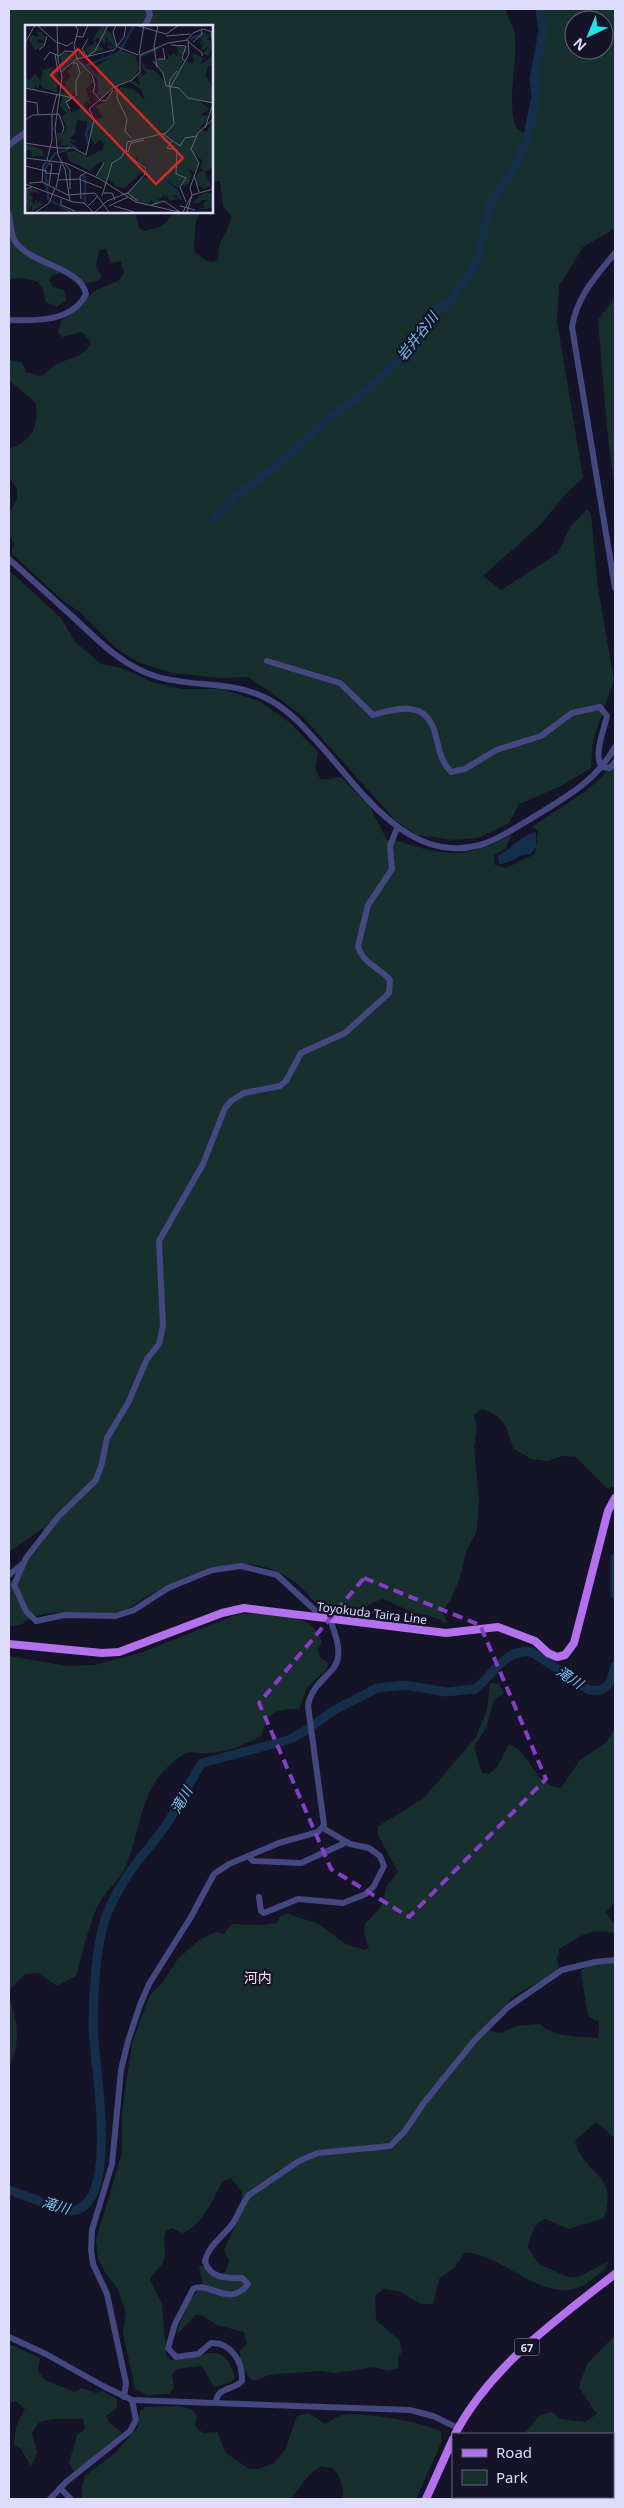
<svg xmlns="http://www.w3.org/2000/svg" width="624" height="2508" font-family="'Noto Sans','Noto Sans JP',sans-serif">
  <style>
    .green { fill: #17302d; fill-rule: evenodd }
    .water { fill: #152e49 }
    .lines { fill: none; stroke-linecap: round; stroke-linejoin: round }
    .river { stroke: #152e49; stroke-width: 9 }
    .minor { stroke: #444780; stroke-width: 6 }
    .major { stroke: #b371ee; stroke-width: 8 }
    .marked { fill: none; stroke: #853ec5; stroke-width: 4; stroke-dasharray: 10 6; stroke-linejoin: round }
    .labels { text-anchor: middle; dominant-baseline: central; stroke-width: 4.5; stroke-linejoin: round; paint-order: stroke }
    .shield { fill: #151327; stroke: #a1a0bb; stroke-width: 1 }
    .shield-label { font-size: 11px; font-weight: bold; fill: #ddddfb }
    .street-label { font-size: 12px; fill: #ddddfb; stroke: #151327 }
    .water-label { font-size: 14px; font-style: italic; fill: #77c3ef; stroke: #151327 }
    .neighbourhood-label { font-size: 14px; fill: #fbdff4; stroke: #151327 }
    .inset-river { fill: none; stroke: #152e49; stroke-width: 2.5 }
    .inset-road { fill: none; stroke: #65647c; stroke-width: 1 }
    .view { fill: #d62828; fill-opacity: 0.15; stroke: #d62828; stroke-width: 2.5 }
    .inset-edge { fill: none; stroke: #ddddfb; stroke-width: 2.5 }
  </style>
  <rect width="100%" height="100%" fill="#151327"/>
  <!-- green -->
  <g class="green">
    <path d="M9,9H506C507,18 514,26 515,35C518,66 506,99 516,128L524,133L531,127L539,97L538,63L545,35L542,9H615V228L583,247L559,286L557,321L583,478L565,495L540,525L483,576L501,590L558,553L570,527L587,509L591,514L598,588L614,680L593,740L591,768L561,786L519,804L509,823L478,838L453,840L417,835L395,820L302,716L269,691L248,677L220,678L172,673L138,662L116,648L81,613L61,599L11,553L14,544L9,534V513L17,499V488L9,478V449C33,440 38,429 36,403L9,380V361L22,362L26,372L42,376C46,373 50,368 55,365C69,357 83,359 91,342L82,332L62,337L58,333L61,321L80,307L89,296L96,290L118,281L124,273L121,261L111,263L106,249L99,250L96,266L102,276L98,281L85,283L65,269L59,274L53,275L49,280L53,287L64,290L66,301L56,307L46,302L43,289L37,281L20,278L9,279ZM574,20H604V50H574ZM26,26H211V181H220L223,207L231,215C231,231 215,241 219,258L214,262L206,261L195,252L194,246L196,221L201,211H169L171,216C164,228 156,228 144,231L139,228L135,211H26Z"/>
    <path d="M615,297V491L607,428L598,320Z"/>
    <path d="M9,570L61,618L75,642L101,664L121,668L155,683L183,689H222L259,701L289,722L318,752L315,769L321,780L341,777L370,807L387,840C401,839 408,845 421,848C461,858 475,853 511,835L506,848L494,855L495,865L506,868L535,854L538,831L532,827L586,791L615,765V1486L607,1488L576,1457L562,1456L548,1461L531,1459L513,1448C508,1428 503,1415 482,1409L474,1415L477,1429L474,1446L479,1500L477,1530L466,1552L460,1578L450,1601L442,1612L448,1622L445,1623C430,1613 420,1616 407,1610C398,1606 391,1601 381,1599L350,1614L325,1612C314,1602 306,1591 295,1582C247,1547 199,1569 153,1593C140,1599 129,1612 113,1613C85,1617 44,1604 21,1625L9,1626V1584L44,1540L43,1528L9,1552Z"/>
    <path d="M239,1614C258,1614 298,1613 312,1626C317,1631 320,1637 322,1643L317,1648L320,1657L328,1663L327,1669L307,1688L299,1709C290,1708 274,1710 268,1718C265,1722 263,1731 261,1736C244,1745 226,1753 207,1753C197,1754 190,1749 181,1756C139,1784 143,1825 126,1866C121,1879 108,1888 101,1900C88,1923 84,1950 76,1976L57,1986L38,1973L25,1974L10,1989L9,1995V1656L67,1666L95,1665L140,1653Z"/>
    <path d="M490,1683L499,1684L504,1693L494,1700L486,1728L474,1747L482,1773L489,1774L497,1767L509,1744C531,1752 533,1786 561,1788L580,1760L606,1743L615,1728V1901L606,1912L615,1926V1933C588,1928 582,1935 559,1949L557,1959L559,1966L556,1972L514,1996L487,2024L491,2031L502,2033L516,2026L540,2024C554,2038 578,2036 598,2038L599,2022L588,2016L581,1972L583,1969L593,1965L615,1963V2138L596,2122L575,2141C585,2177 619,2173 604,2218L569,2229L545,2219C534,2223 529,2237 528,2248L539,2264L570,2278L580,2276L609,2261C606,2269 600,2273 594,2278C553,2315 508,2256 465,2252L455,2267L439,2279L433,2304H421L399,2291L383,2289L375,2296L376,2320L400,2341L402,2351L398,2358L399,2368L389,2371L374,2367L335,2373L320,2371L290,2373L269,2375L256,2380L250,2379L240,2360V2351L247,2344L244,2332L217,2325L202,2315H196L179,2332L177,2331L190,2300L203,2284L199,2266H203L217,2278L226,2271L229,2260L224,2250L243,2209L242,2192L231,2178L223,2181C213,2198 202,2227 182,2233L172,2228L166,2231C162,2243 166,2246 165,2256C164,2266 153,2271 150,2280L162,2304L166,2355L171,2360C203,2360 222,2336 235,2377L231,2382L214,2387C208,2380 208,2371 200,2366L177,2369L172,2374L174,2387L169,2394L147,2395L135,2389L123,2333L126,2313L118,2289L106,2274L98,2258L96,2240L122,2153V2112L132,2043L150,1995L162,1983L178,1959L199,1940L216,1932L224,1934L231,1924L260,1925L277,1923L280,1916L288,1913C296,1919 304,1918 313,1922C326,1927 334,1937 346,1944C351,1947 358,1947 364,1950L369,1948L364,1934L365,1924L379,1909L384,1900L386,1887L398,1872L378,1835V1826L423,1799L476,1737L487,1710Z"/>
    <path d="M9,1998C18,2020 21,2043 9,2066Z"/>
    <path d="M615,2335V2499H498L499,2497H613V2434H524L540,2415L553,2412L560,2419L585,2422L597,2414L579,2387L587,2364Z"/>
    <path d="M9,2344L40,2358L38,2371L45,2380L74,2392L82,2388L96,2393L102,2391L117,2399V2408L106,2416L109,2422L122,2433L104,2450L74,2472L69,2463L77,2435L85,2429L83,2419C74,2418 45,2418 39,2423C36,2426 34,2430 32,2433L37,2453L31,2466L21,2449L14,2444L16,2427L25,2409L16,2401L9,2403Z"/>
    <path d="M180,2406L192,2410L197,2416L195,2426L203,2433L217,2432L226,2453L249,2469H259L274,2463L285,2450L297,2416L309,2413L325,2424C330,2421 337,2416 343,2415C362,2411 425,2422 441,2432V2443L416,2499H343C343,2486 342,2478 333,2468L321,2466L309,2475L291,2499H82V2487L85,2476L116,2452L138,2427L140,2411L145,2407Z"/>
  </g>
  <!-- water -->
  <path class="water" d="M536,832V847L531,854C518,854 511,864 499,864L498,856C512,848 520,836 536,832Z"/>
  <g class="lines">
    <!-- river -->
    <g class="river">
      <path d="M214,519L237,495L275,467L335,413L360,396L407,353L420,336L432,312L448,303L467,278L478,258L491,201L517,164L520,150L527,140L536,97L534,79L543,31L540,9"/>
      <path d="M615,1558V1594"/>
      <path d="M9,2190L67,2211C124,2215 93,2060 93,2026C93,1997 96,1943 106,1917C111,1901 122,1884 131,1870C144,1852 159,1837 170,1819C182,1801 190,1780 202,1763L288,1740L307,1730L331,1712L377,1688L405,1685L446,1692L475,1689C493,1676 504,1648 532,1652L589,1690C608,1693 611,1682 615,1666"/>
    </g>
    <!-- minor -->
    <g class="minor">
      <path d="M145,26L150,15L148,9"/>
      <path d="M9,145L26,132"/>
      <path d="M9,214C11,224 10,236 17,244C33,264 82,269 86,294C73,322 35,321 9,320"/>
      <path d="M615,253C596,276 577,296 572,327L615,588"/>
      <path d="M9,559C30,578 52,598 73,617C98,640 122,666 155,676C192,688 231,680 266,698C288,709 304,727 320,745C361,790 408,865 480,845C497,840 512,830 527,821C561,800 595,783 615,747"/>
      <path d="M267,661L340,683L373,715C398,708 426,700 435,733C439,748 440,760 451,772L465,769L496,750L541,736L572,713L600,707L607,716C604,730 593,755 602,767L610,768L615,762"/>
      <path d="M9,1575L21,1565"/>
      <path d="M319,1617L318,1613L277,1575L241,1566L213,1570L202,1574L168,1588L134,1610L116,1616L65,1615L36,1621L26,1611L14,1585L26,1558L58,1517L96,1480L102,1463L107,1438L128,1403L147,1359L159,1344L163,1326L159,1241L203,1164L225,1108L231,1101L244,1093L280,1086L286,1081L301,1053L345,1033L389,993L390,980C379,967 363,964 358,946L368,905L392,869L390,846L397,828"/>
      <path d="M248,1856L253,1861L301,1863L347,1842"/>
      <path d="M259,1897L261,1911L264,1913L298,1899L343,1903L366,1894L374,1886L384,1866L380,1856L369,1848L350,1844L323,1828"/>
      <path d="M9,2337L46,2354L103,2386L132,2400L410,2410L433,2416L458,2428"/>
      <path d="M124,2397L126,2383L107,2294L93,2264L91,2250L92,2230L112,2164L121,2070L128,2041L140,2005L149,1984L191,1917L214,1874L229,1864L279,1843L318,1832L324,1825L308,1706C312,1680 337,1674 338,1657C340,1643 333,1630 330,1618"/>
      <path d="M216,2402C217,2387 234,2390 242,2381C243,2362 231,2342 211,2343L198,2354L176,2357L168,2348L175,2324L193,2289C209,2280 229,2309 248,2284L242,2278C227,2278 211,2279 205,2262C207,2246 225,2235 233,2223C239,2214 242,2203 249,2195L299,2161L318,2153L390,2146L405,2131L423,2104L474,2041L508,2007L562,1970L595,1962L615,1960"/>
      <path d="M60,2488L71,2499"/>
      <path d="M50,2499L66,2482L130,2431L136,2420L132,2400"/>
      <path d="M490,2499L491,2497"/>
    </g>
    <!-- major -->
    <g class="major">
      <path d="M9,1644L102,1653L119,1652L222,1613L244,1608L446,1633L498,1627L535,1641L548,1653L557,1657L565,1655L574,1643L608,1511L615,1498"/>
      <path d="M455,2434C490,2367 556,2320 615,2274"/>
      <path d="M426,2499L453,2439"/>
    </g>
  </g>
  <!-- marked area -->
  <path class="marked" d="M364,1578L480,1625L546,1779L409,1917L331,1869L259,1703Z"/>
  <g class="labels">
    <!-- shield labels -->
    <rect class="shield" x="514.5" y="2338.5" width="25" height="17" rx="4"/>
    <g class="shield-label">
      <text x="527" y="2347">67</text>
    </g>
    <!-- street labels -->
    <g class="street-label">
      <text transform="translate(372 1613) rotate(7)">Toyokuda Taira Line</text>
    </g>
    <!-- water labels -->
    <g class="water-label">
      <text transform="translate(417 336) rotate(-52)">岩井谷川</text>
      <text transform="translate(570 1677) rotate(34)">滝川</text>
      <text transform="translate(181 1800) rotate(-60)">滝川</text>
      <text transform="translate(56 2205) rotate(16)">滝川</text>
    </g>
    <!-- neighbourhood labels -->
    <g class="neighbourhood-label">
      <text x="258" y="1977">河内</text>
    </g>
  </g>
  <!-- overview -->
  <g transform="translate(25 25)">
    <rect width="188" height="188" fill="#151327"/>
    <path d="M77,0L81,3L78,8L82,5L87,10L91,21L85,25L82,21L89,22L85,16L83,18L82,10L80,19L72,12L70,16L79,25L64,30L60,23L69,19L68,14ZM12,7H17L20,12L19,16L13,14L12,17L19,18L17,23L10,25L4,15L6,10L14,12ZM179,8L185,10L182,15H185L187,23L183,31L178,29L184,21L176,26L178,19L171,16L178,17L174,12ZM152,21L161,22L162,28L165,26L162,29L160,27L158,31L154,29L159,36L154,42L161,37L165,27L162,36L167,39L169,35L173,38L167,32L169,28L178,33L175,40L187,32V40H184L180,50L187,61V78L173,75L185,84L175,90L185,91L175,103L182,107L187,94V142L180,147L187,164L183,161L180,165L171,158L172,149L179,145L175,143L178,136L166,126L174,139L169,147L162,144L167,149L164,158L158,161L157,158L153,163L130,149L152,166L153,170L148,171L153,174L144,176L141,168V175L139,170L133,175L139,176L133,178L132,181L136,182L119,180L131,181L127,175L123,179L111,176L114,178L105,174V169L99,170L116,153H124L121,151L122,144L113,137V128L111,135L103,129L101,116L100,128L119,146L99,163L90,161L85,154L81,156L72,151L78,139L76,136L65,146L43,135L42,127L51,126L62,132L77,125L80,118L74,115L70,120L64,110L69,94L78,92L71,81L83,75L90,62L92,68L95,62L108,64L120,75L116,64L104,57L109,56L115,61L113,50L116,48L118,51L122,47L117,43L118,38L121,44L129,45L140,57L138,48L132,41V34H144L141,26L145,31L148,28L153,32ZM97,26L110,30L114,43L109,53L84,65L76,75L71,41ZM39,27L53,31V27H58L61,31L52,34L60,40L68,57L61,64L66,80L63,76L59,79L67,96L63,103L61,106L62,96L52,95L50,108L45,113L52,118L46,116L41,121L35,120L37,114L33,117L32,108H39L42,103L37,91L42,89L35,80L38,72L35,69L43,66L39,62L41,57L38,58L43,55L46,49L42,47L48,40L44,36V40L37,46L35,29ZM50,68L52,72L48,75L56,83L47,88L41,77L49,73L47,69ZM28,42L21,52L28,43L32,45V68L18,63L15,58L13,64L10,60V65L1,62L0,52L5,55L10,48L16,57L18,45ZM0,119L16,124L20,131H7L5,125H0ZM10,163L16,171L11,167L4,168L8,172L6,176L9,179L11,174L12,178L16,176L18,179L7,187V179L3,187L0,185L2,164ZM180,167L187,169V183L172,185L180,182L178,180L183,175H177L173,179L168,177Z" fill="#17302d" fill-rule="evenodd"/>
    <path class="inset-river" d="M165,14L180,8M115,31L134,23M72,72L75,65L74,55L62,40L94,28L109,0M63,119L61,108L67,97M127,119L126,139L130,149L152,166L156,175M57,151L60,152V179M46,187L23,174L20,144L30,128L42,125L45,119L52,123"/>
    <path class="inset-road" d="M12,0L32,18M32,0L33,34L37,52L30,103L33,130L40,144L45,176M50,0L53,5L49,20L52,34M91,0L88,7L92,22M110,0L141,9M186,6L188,25M141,9L154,0M51,11L58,12L63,0M141,11L165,9M32,17L42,21L48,17M164,17L177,28V31M168,17L177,9L176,5M0,18L10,0M146,20L161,21L157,33L160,36M93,22L113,30M14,25L19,21L22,11M30,29L33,47M114,30L119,0M62,31L57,24L63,14M63,31L70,26L83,0M52,34L67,50L70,60L68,67L76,76M133,34H140L138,23M19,35L25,27L34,31L40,26L51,27M128,36L138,48L141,61L154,63L163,73L188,78M132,42L129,21L133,0M36,47L52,34L89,25L99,12L101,0M92,61V73L102,94L100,106L106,113M144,62L145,55L152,46M0,63L34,70M35,70L47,73L41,77L45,84M0,76L12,78L13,89M42,76L51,71V56L55,48L52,38H48M77,76L82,75L88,65M27,88L32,69M0,95L8,90L34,89L39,103L37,108M180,103L188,79M138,109L155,121L160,113L172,111M147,116L142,123L152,125L151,149L161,153L155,162M0,118L32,123M32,123H49L61,130L69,94L64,84L89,62L107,55L115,47V30L143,18L162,15L168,8L178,4L188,7M0,133L41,138L75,154L111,177L154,187M22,135L27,115V89M24,139H27L24,160M40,139L45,145V164M0,141L21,146M21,145V148L34,149M169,150L174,167M71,151L79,138M33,155L54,154L77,163M17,157L18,141L21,137M4,158L17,157L43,170L55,169M0,159L48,177L59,178L68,187M155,162L161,177M31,163L36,139M79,168H87L90,175M103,168L121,148L120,143L101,128L102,117L141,108L149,99L145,63L164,29L163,15M55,169L70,168L84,187M167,170L165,163L174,138L166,124L173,108L188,94M77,171L87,138L97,132L100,125L103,127L106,118L119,115M36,174V180L50,186M56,174L55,151L61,148M1,179V164L7,162M126,180L139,176L155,187M84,181L103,172M89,181L109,187M155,181L170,185M62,182L73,171M11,187L24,178L30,163M70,187L82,176L102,168L113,176M158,187L166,172M162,187L167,170L188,164"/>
    <path class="view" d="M53,24L158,133L131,159L26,50Z"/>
    <rect width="188" height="188" class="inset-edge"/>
  </g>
  <!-- border -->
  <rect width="624" height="2508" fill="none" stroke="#ddddfb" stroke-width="20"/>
  <!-- legend -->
  <rect x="452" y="2433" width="162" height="65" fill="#151327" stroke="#65647c"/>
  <rect x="462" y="2449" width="25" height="8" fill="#b371ee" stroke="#65647c"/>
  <text x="496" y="2458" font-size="15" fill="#ddddfb">Road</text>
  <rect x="462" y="2470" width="25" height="15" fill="#17302d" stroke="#65647c"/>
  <text x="496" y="2483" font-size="15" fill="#ddddfb">Park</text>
  <!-- north arrow -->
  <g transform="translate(589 35) rotate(224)"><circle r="24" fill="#151327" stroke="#65647c"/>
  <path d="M0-4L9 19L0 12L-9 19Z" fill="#20e4e4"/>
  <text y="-8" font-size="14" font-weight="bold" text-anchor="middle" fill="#ddddfb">N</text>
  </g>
</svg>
